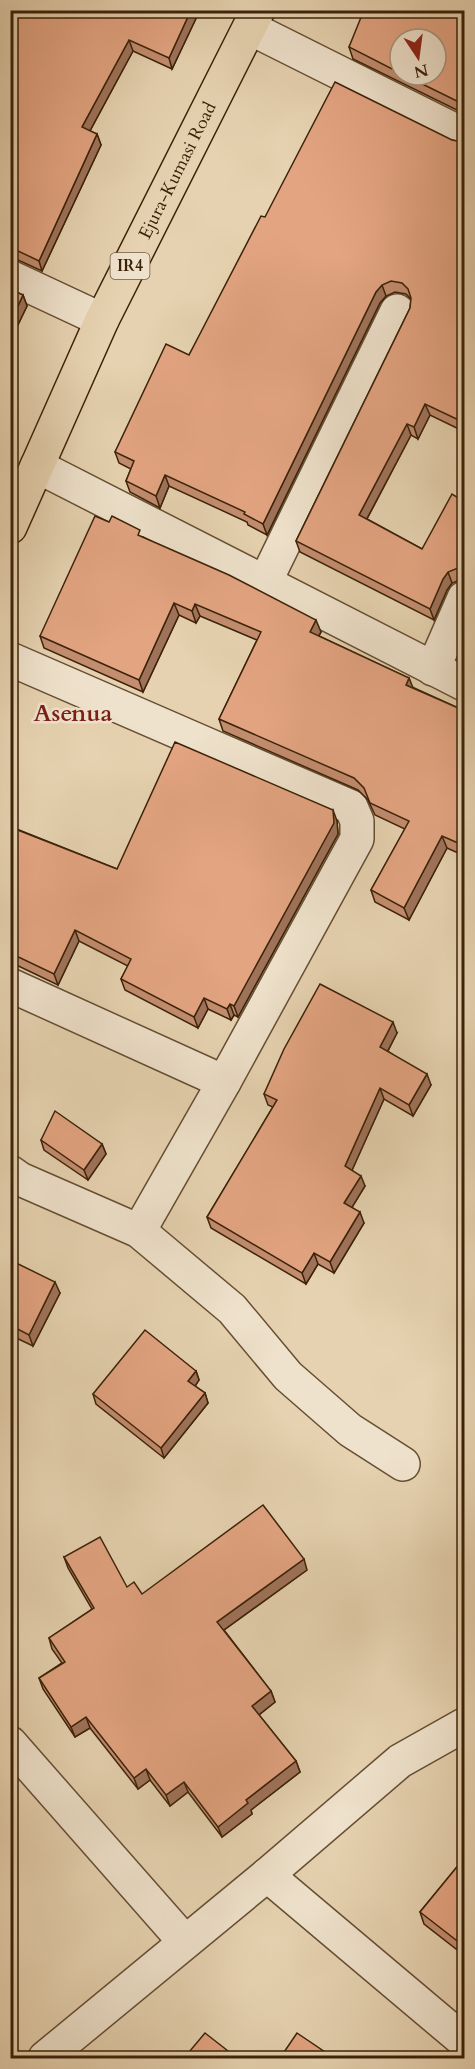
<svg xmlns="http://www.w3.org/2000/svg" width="475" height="2069" font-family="Cardo,serif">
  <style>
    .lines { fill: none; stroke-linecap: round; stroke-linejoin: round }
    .minor-casing { stroke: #664e33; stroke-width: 36 }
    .major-casing { stroke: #3c2209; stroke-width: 36 }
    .minor { stroke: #efe2cc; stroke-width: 33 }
    .major { stroke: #e6d2b0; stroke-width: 33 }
    .wall { fill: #c38d6f; stroke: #3c2209; stroke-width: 1.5; fill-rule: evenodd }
    .shaded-wall { fill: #9f735a; stroke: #3c2209; stroke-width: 1.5 }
    .building { fill: #e3a481; stroke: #3c2209; stroke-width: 1.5 }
    .labels { text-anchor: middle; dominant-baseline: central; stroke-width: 5; stroke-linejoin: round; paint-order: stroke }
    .shield { fill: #efe2cc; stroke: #725c44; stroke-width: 1.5 }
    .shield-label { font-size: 16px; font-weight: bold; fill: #3c2209 }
    .street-label { font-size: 18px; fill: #3c2209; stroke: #efe2cc }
    .district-label { font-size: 24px; font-weight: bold; fill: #7a1f14; stroke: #efe2cc }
  </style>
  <rect width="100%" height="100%" fill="#e6d2b0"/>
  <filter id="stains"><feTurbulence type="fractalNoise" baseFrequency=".00333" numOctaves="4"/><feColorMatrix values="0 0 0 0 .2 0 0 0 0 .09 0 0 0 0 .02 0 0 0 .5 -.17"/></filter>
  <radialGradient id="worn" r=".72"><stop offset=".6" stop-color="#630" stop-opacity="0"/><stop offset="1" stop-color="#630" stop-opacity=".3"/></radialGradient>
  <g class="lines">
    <!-- minor casing -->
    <g class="minor-casing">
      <g id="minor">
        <path d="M250,28L464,135"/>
        <path d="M10,277L102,320"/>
        <path d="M37,466L464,684"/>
        <path d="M265,582L397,311"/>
        <path d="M10,659L351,807L357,821V839L224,1082L139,1231"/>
        <path d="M433,669L464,598"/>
        <path d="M10,985L224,1082"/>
        <path d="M10,1172L20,1179L139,1231L232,1309L288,1376L350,1430L403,1464"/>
        <path d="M10,1743L185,1942"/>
        <path d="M267,1875L464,2041"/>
        <path d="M45,2058L267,1875L400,1761L464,1725"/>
      </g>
    </g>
    <!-- major casing -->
    <g class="major-casing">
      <g id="major">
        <path id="s1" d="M10,527L102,320L258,10"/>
      </g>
    </g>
    <!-- minor -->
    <use href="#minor" class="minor"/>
    <!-- major -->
    <use href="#major" class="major"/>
  </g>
  <!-- wall -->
  <g class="wall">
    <path d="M10,10H200L172,69L133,51L90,131L97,134L101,145L42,271L18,260L10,259Z"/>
    <path d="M465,10V114L353,59L349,47ZM400,39L436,75H400Z"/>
    <path d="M452,140L462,142L465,141V432L430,415L418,439L411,435L367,519L422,549L465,502V580L462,579L452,583L447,590L434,620L300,552L296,541L410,308L411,299L406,294L395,292L386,296L380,303L267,535L248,525L247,522L169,486L160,508L130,492L126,481L131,469L119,463L115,452L189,355L265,217Z"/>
    <path d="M10,289L23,295L27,306L15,331L10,329Z"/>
    <path d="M143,537L321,632L319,636L409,678L412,687L465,711V856L447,848L409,920L375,902L371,890L405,829L375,815L368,800L358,790L223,731L219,719L257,640L200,616L196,623L179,615L143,692L44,648L40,636Z"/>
    <path d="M10,819L14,828L117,869L337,821L338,834L238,1017L234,1015L231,1020L208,1009L198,1028L125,990L121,979L128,966L79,941L58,985L10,962Z"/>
    <path d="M397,1033L388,1051L431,1085L413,1116L384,1099L352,1170L365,1186L352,1207L364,1223L334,1273L318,1264L306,1284L211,1228L207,1217L273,1107L268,1105L264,1094Z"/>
    <path d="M41,1140L102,1144L106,1154L88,1180L44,1150Z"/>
    <path d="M10,1260L60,1293L33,1346L10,1335Z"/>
    <path d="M196,1371L199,1380L195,1386L205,1393L208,1403L164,1458L96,1404L93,1394Z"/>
    <path d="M64,1557L142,1594L307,1570L224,1630L271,1691L275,1702L259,1715L296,1761L300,1772L251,1810L252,1814L222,1837L188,1792L170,1806L150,1780L138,1789L90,1728L75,1737L43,1689L39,1678L62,1663L52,1649L49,1638L92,1609L68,1568Z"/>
    <path d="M465,1857V1956L424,1924L420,1912Z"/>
  </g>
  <!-- shaded-wall -->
  <g class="shaded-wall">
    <path d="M191,10H200L172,69L169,58Z"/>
    <path d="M129,40L133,51L86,138L82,127Z"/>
    <path d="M97,134L101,145L42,271L39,261Z"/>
    <path d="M382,285L386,296L380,303L267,535L263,524L376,292Z"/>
    <path d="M23,295L27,306L15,331L11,321Z"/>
    <path d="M425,404L430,415L418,439L414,427Z"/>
    <path d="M407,424L411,435L363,526L359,515Z"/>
    <path d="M165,475L169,486L160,508L156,496Z"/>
    <path d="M448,572L452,583L447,590L434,620L430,609L443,579Z"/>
    <path d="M174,603L179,615L143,692L139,680Z"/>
    <path d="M195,604L200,616L196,623L192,611Z"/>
    <path d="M316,620L321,632L314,644L310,632Z"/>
    <path d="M409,678L414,690L406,685Z"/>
    <path d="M333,810L337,821L338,834L238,1017L234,1006Z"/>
    <path d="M11,819L15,830L10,833V820Z"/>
    <path d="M442,836L447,848L409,920L404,908Z"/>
    <path d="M75,930L79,941L58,985L54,974Z"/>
    <path d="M204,998L208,1009L198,1028L194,1017Z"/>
    <path d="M230,1004L234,1015L231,1020L227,1009Z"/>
    <path d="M393,1022L397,1033L384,1058L380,1047Z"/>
    <path d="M427,1074L431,1085L413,1116L409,1105Z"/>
    <path d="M380,1088L384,1099L349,1177L345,1166Z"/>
    <path d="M102,1144L106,1154L88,1180L84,1170Z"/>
    <path d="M361,1176L365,1186L348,1214L344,1203Z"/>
    <path d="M360,1212L364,1223L334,1273L330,1262Z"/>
    <path d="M314,1253L318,1264L306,1284L302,1273Z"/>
    <path d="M55,1282L60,1293L33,1346L29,1335Z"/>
    <path d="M196,1371L199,1380L192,1391L188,1381Z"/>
    <path d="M205,1393L208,1403L164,1458L161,1448Z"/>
    <path d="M304,1559L307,1570L221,1632L217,1622Z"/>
    <path d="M271,1691L275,1702L256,1717L252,1706Z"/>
    <path d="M86,1717L90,1728L75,1737L71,1727Z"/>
    <path d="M296,1761L300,1772L251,1810L252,1814L222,1837L218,1827L246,1800Z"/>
    <path d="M146,1769L150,1780L138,1789L134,1778Z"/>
    <path d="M184,1782L188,1792L170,1806L166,1795Z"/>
    <path d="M325,2052L328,2058H321Z"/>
  </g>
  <!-- building -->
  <g class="building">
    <path d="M10,10H191L169,58L129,40L82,127L97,134L39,261L14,249H10Z"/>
    <path d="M364,10H465V105L404,75H436V39H400V73L349,47Z"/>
    <path d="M335,82L452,140L462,142L465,141V423L425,404L414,427L407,424L359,515L422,549L452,494L465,502V569L458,568L448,572L443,579L430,609L296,541L410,308L411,298L408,289L402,283L391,281L382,285L376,292L263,524L244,514L245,512L165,475L156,496L126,481L134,461L115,452L166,344L189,355L261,216L265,217Z"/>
    <path d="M10,289L23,295L11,321L10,320Z"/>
    <path d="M95,516L109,522L112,516L140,530L138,535L229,575L316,620L310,632L409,678L406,685L465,711V846L442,836L404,908L371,890L409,821L370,803L364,788L354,778L219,719L261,632L195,604L192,611L174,603L139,680L40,636Z"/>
    <path d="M175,742L333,810L334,823L234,1006L230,1004L227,1009L204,998L194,1017L121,979L131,959L75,930L54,974L10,953V827L117,869Z"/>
    <path d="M320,984L393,1022L380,1047L427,1074L409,1105L380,1088L345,1166L361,1176L344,1203L360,1212L330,1262L314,1253L302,1273L207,1217L277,1100L264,1094L284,1049Z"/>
    <path d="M55,1111L102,1144L84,1170L41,1140Z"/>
    <path d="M10,1260L55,1282L29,1335L10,1325Z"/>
    <path d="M145,1330L196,1371L188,1381L205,1393L161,1448L93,1394Z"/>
    <path d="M263,1505L304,1559L217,1622L271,1691L252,1706L296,1761L246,1800L248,1803L218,1827L184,1782L166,1795L146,1769L134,1778L86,1717L71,1727L39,1678L65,1662L49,1638L94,1608L64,1557L100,1537L127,1587L134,1582L142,1594Z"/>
    <path d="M465,1857V1947L420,1912Z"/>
    <path d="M205,2033L237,2058H184Z"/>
    <path d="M297,2033L325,2052L321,2058H280Z"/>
  </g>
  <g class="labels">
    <!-- shield labels -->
    <rect class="shield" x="110.5" y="253" width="39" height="26" rx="4.5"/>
    <g class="shield-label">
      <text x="130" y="266">IR4</text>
    </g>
    <!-- street labels -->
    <g class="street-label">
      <text stroke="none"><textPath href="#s1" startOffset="394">Ejura-Kumasi Road</textPath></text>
    </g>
    <!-- district labels -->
    <g class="district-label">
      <text x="73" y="713">Asenua</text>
    </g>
  </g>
  <!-- margin -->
  <rect width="475" height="2069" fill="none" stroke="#e6d2b0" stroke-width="36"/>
  <rect x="12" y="12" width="451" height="2045" fill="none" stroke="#3c2209" stroke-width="3"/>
  <rect x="18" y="18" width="439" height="2033" fill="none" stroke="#3c2209" stroke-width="1.5"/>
  <!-- north arrow -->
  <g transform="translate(418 57) rotate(167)"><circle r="28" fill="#efe2cc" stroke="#a7957e" stroke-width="1.5"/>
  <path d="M0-4.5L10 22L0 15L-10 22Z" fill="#8f2418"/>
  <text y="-9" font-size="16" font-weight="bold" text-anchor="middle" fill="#3c2209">N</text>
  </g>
  <rect width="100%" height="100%" filter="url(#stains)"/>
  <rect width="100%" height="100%" fill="url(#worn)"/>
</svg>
